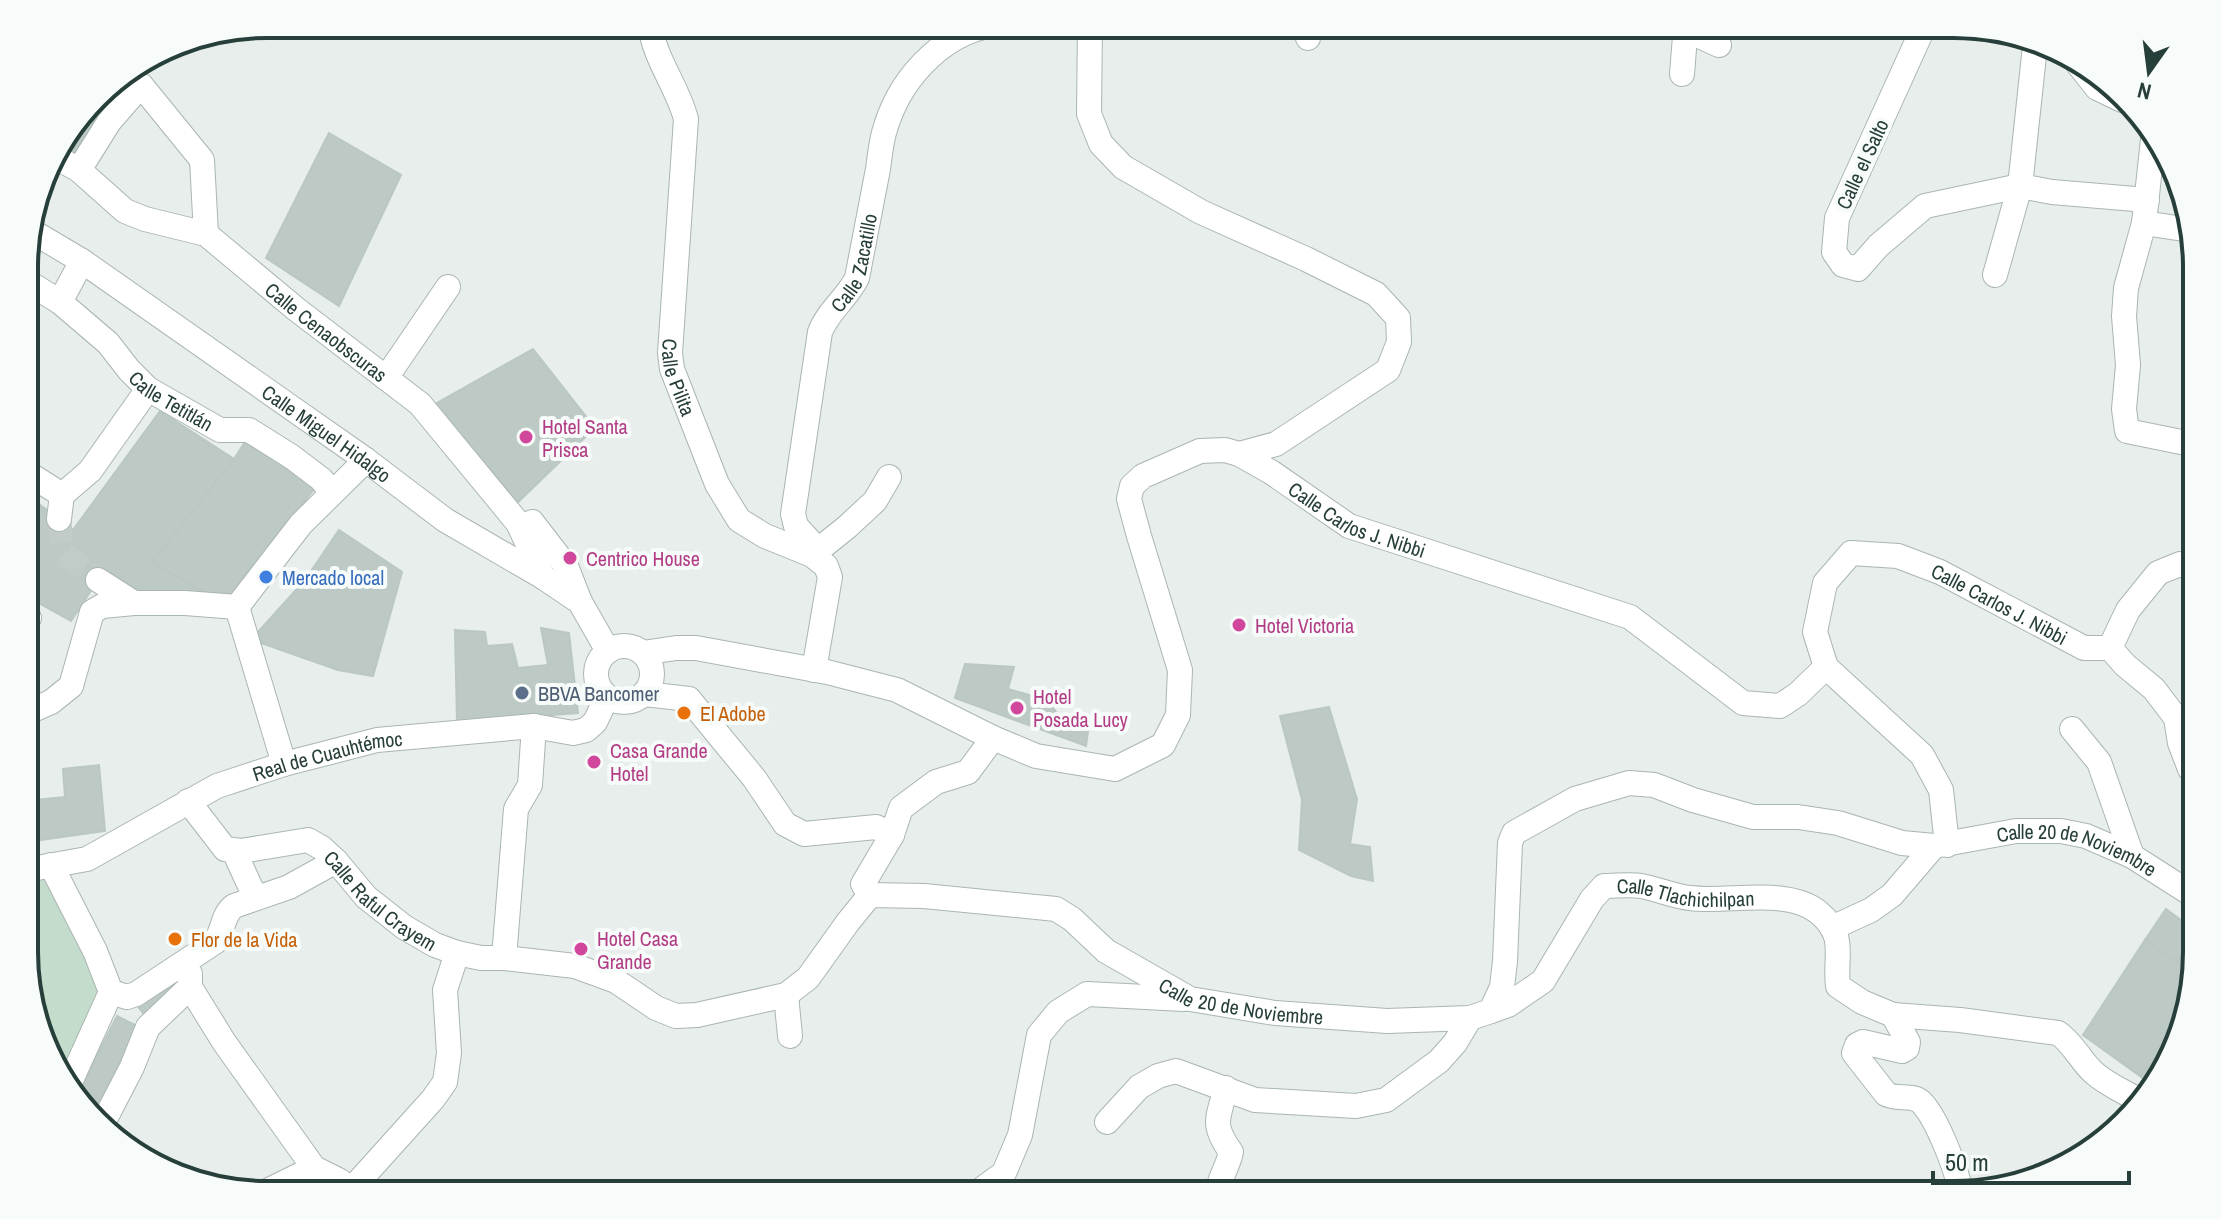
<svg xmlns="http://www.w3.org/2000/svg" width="2221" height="1219" font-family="'Archivo Narrow',sans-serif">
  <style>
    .green { fill: #c3dccb }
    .building { fill: #bcc9c4; stroke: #bac7c2; stroke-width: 2 }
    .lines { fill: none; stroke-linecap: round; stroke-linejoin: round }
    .minor-tunnel { stroke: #c1cbc8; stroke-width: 24; stroke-dasharray: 24 12; stroke-linecap: butt }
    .minor-casing { stroke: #aab6b2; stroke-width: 26 }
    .minor { stroke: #fff; stroke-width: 24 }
    .hotel-dot { fill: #d1479c; stroke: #f7fbf9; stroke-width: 3 }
    .shop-dot { fill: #3f7fe0; stroke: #f7fbf9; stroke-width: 3 }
    .service-dot { fill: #5c6f8a; stroke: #f7fbf9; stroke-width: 3 }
    .food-dot { fill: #e8710a; stroke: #f7fbf9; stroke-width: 3 }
    .labels { text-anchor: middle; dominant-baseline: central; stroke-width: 8; stroke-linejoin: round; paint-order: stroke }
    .street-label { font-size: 20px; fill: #273f3a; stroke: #f7fbf9 }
    .hotel-label { font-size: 20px; fill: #b23c85; stroke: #f7fbf9; text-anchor: start }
    .shop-label { font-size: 20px; fill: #366cbe; stroke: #f7fbf9; text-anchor: start }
    .service-label { font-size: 20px; fill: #4e5e75; stroke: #f7fbf9; text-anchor: start }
    .food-label { font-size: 20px; fill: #c56008; stroke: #f7fbf9; text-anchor: start }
    .rim { fill: none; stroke: #273f3a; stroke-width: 4 }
  </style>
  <rect width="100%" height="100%" fill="#e7eeeb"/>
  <!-- green -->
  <path class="green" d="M40,868L105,992L65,1087L26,984V872Z"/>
  <!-- building -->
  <g class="building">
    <path d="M93,102L108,109L82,158L61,144Z"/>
    <path d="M329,133L401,175L339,306L266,258Z"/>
    <path d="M533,349L595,428L513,507L435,404Z"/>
    <path d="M160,411L234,459L152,563L223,602L142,598L100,577L66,544L73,530Z"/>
    <path d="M249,436L320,482L223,602L152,563L234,459Z"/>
    <path d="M26,494L73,530L66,544L100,577L71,621L26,596Z"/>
    <path d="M339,530L402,572L373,676L338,670L261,643L258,632L305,580Z"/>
    <path d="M541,628L569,633L578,713L457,722L455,630L485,632L487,646L512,644L518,668L548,665Z"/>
    <path d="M965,664L1014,667L1008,689L1048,700L1058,715L1089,724L1086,746L955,698Z"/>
    <path d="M1329,707L1357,799L1350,844L1370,847L1373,881L1351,876L1299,850L1302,800L1280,716Z"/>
    <path d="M99,765L105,831L26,842V801L65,797L63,769Z"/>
    <path d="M2166,909L2197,932V968L2195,974L2145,940Z"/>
    <path d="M2145,940L2195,974L2172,1048L2147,1081L2083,1035Z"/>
    <path d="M184,974L169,1003L147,1018L132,999Z"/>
    <path d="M117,1016L141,1028L102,1122L76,1097Z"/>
    <path d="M2172,1048L2165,1073L2153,1085L2147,1081Z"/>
  </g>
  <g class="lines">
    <!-- minor-tunnel -->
    <path class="minor-tunnel" d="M59,519L63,553L98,580"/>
    <!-- minor casing -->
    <g class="minor-casing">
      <g id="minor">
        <path id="s1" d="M650,24C654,59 677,85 686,119L670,353L672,369L717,484L739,520L765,536L812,555L826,566L830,577L814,670"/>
        <path d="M1090,24L1089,114L1101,144L1123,167L1201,212L1306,259L1376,294L1398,318L1399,342L1388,370L1276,444L1239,454"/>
        <path d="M1925,24L1837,218L1834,252L1843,265L1858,269L1878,246L1925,206L2020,186L2052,192L2147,200"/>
        <path d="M1684,29L1719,45"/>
        <path d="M1308,38L1309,24"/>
        <path d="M2071,55L2097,88L2122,100"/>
        <path d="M1682,74L1686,24"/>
        <path d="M2154,130L2144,223L2126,288L2124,316L2128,365L2124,409L2127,431L2196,445"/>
        <path id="s2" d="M52,155L79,170L125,211L145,219L206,234L296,309L420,404L518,523L543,577"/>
        <path d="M79,170L109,122L141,85L202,160L206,234"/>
        <path d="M2144,223L2190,230"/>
        <path id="s3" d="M28,229L82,261L366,460L445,520L543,577L580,602L608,651"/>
        <path d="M1995,275L2020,186L2035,46"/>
        <path id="s4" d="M26,281L60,302L108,343L129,370L148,389L220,430H249L292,457L321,479L332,492"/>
        <path d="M60,302L82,261"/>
        <path d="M386,378L448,287"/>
        <path d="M26,472L62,495"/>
        <path d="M62,495L90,471L148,389"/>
        <path d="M59,519L62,495"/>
        <path d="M532,522L566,566L580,602"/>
        <path id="s5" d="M818,550L796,526L793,514L820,332C828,311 847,298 857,278C864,242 871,205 878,169C880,155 881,140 886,126C902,75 948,26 1005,24"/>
        <path d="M812,555L847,527L875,501L889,477"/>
        <path d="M98,580L134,603H185L237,607"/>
        <path d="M237,607L301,524L366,460"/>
        <path d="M237,607L284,764"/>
        <path d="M26,620L29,618"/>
        <circle cx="624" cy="674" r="28"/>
        <path d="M2110,648L2125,665L2154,689L2176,718L2180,743L2190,769"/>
        <path d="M2110,648L2128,610L2158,573L2180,564L2196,570"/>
        <path id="s6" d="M643,653L676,648H696L827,672L897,690L993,738L1036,756L1115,769L1163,745L1178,715L1180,670L1139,536L1129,499L1132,486L1143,476L1200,451L1225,450L1239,454L1271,472L1349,526L1630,617L1743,703L1780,706L1798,694L1826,667L1815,632L1825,583L1851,553L1898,556L1940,572L2084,648H2110"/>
        <path d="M1826,667L1922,755L1941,790L1947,845"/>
        <path d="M645,694L689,699L754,778L785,824L804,834L876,827L892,835"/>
        <path d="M26,713L51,702L71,686L92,612L102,606L134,603"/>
        <path d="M2072,729L2099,762L2132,856"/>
        <path id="s7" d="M188,801L225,849L241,851L308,840L322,848L336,861L366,897L404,927L435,945L457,953L481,958H504L575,966L616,981L656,1008L676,1016L697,1015L786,995L808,978L848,922L870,895L924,896L1056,909L1072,919L1106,951L1190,999L1275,1013L1387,1021L1470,1018L1491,1011L1502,987L1505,961L1510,843L1514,833L1575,799L1629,783L1654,785L1693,800L1753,817H1798L1838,823L1902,843L1934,846L2016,831H2061L2086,836L2132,856L2196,897"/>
        <path d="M234,851L255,897"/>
        <path d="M51,865L95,951L111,992L67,1089"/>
        <path id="s8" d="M26,870L87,859L217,786L284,764L377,740L534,726L573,733L586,730L595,722L607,697"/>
        <path d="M870,895L863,884L892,835L901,808L936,782L968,772L993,738"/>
        <path d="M1832,928L1871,910L1892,895L1934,846"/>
        <path d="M504,958L516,809L530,785L534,726"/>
        <path d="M190,987L224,1042L314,1168L340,1181L358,1195"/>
        <path d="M111,992L127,997L136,994L215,942C224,930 222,915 234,906L289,887L336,861"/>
        <path d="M786,995L790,1036"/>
        <path id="s9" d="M1491,1011L1508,1005L1543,981L1592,899L1604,886C1616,886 1630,884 1641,886C1658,889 1673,896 1690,898C1727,903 1787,887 1818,912C1848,936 1834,956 1838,986L1862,1002L1893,1015L1908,1042L1907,1048L1902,1051L1863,1042L1857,1045L1854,1053L1886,1094C1897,1100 1912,1094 1921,1102C1937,1118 1958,1172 1961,1195"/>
        <path d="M1893,1015L1960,1020L2058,1033C2073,1043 2080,1060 2093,1072C2106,1084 2123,1091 2138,1100"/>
        <path d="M1107,1122L1139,1087L1158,1076L1176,1071L1255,1100L1356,1106L1386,1100L1439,1061L1455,1043L1470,1018"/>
        <path d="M103,1123L132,1067L148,1027L190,987V974"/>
        <path d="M351,1190L433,1099L445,1082L449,1053L445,990L457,953"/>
        <path d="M261,1194L314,1168"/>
        <path d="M974,1195L1004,1173L1020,1135L1039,1035L1058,1012L1087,994L1184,999"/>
        <path d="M1217,1195C1218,1180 1228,1167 1231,1152C1211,1124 1218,1119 1226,1088"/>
      </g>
    </g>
    <!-- minor -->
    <use href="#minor" class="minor"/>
  </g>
  <!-- markers -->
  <g class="hotel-dot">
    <circle cx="526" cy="437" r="8"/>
    <circle cx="570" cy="558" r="8"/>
    <circle cx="1239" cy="625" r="8"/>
    <circle cx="1017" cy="708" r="8"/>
    <circle cx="594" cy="762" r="8"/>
    <circle cx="581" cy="949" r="8"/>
  </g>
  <circle class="shop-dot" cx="266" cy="577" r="8"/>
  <circle class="service-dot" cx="522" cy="693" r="8"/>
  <g class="food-dot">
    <circle cx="684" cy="713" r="8"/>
    <circle cx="175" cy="939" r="8"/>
  </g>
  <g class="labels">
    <!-- street labels -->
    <g class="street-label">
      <text transform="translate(1862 164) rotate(-65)">Calle el Salto</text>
      <text stroke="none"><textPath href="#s5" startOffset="308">Calle Zacatillo</textPath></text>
      <text stroke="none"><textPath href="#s2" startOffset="332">Calle Cenaobscuras</textPath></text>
      <text stroke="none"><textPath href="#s1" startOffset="362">Calle Pilita</textPath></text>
      <text stroke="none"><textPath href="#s4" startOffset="190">Calle Tetitlán</textPath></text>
      <text stroke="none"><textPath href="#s3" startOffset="362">Calle Miguel Hidalgo</textPath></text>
      <text stroke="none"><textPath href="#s6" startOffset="1070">Calle Carlos J. Nibbi</textPath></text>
      <text stroke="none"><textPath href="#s6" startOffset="1886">Calle Carlos J. Nibbi</textPath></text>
      <text stroke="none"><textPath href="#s8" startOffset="326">Real de Cuauhtémoc</textPath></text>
      <text stroke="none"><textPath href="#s7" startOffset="2232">Calle 20 de Noviembre</textPath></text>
      <text stroke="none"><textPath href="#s9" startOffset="256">Calle Tlachichilpan</textPath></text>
      <text stroke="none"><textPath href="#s7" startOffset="240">Calle Raful Crayem</textPath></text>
      <text stroke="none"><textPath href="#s7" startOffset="1210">Calle 20 de Noviembre</textPath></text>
    </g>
    <!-- hotel labels -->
    <g class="hotel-label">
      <text x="542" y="426">Hotel Santa<tspan x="542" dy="23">Prisca</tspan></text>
      <text x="586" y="558">Centrico House</text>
      <text x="1255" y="625">Hotel Victoria</text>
      <text x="1033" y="696">Hotel<tspan x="1033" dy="23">Posada Lucy</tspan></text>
      <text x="610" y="750">Casa Grande<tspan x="610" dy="23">Hotel</tspan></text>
      <text x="597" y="938">Hotel Casa<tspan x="597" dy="23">Grande</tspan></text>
    </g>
    <!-- shop labels -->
    <g class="shop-label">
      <text x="282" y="577">Mercado local</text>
    </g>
    <!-- service labels -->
    <g class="service-label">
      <text x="538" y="693">BBVA Bancomer</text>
    </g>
    <!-- food labels -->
    <g class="food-label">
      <text x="700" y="713">El Adobe</text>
      <text x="191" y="939">Flor de la Vida</text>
    </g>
  </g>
  <!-- crop -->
  <path d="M0 0H2221V1219H0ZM267 38H1954A229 229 0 0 1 2183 267V952A229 229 0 0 1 1954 1181H267A229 229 0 0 1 38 952V267A229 229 0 0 1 267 38Z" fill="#f7fbf9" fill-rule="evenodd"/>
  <path class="rim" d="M267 38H1954A229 229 0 0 1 2183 267V952A229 229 0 0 1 1954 1181H267A229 229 0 0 1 38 952V267A229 229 0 0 1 267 38Z"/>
  <!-- north arrow -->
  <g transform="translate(2149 72) rotate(194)" stroke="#f7fbf9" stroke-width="6" paint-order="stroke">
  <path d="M0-6L14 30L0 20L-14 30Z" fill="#273f3a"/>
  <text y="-12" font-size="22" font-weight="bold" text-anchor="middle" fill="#273f3a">N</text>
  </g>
  <!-- scale -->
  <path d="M1933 1171v12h196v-12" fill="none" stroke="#273f3a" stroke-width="4"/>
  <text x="1945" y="1171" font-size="24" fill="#273f3a" stroke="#f7fbf9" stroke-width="6" paint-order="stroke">50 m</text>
</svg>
